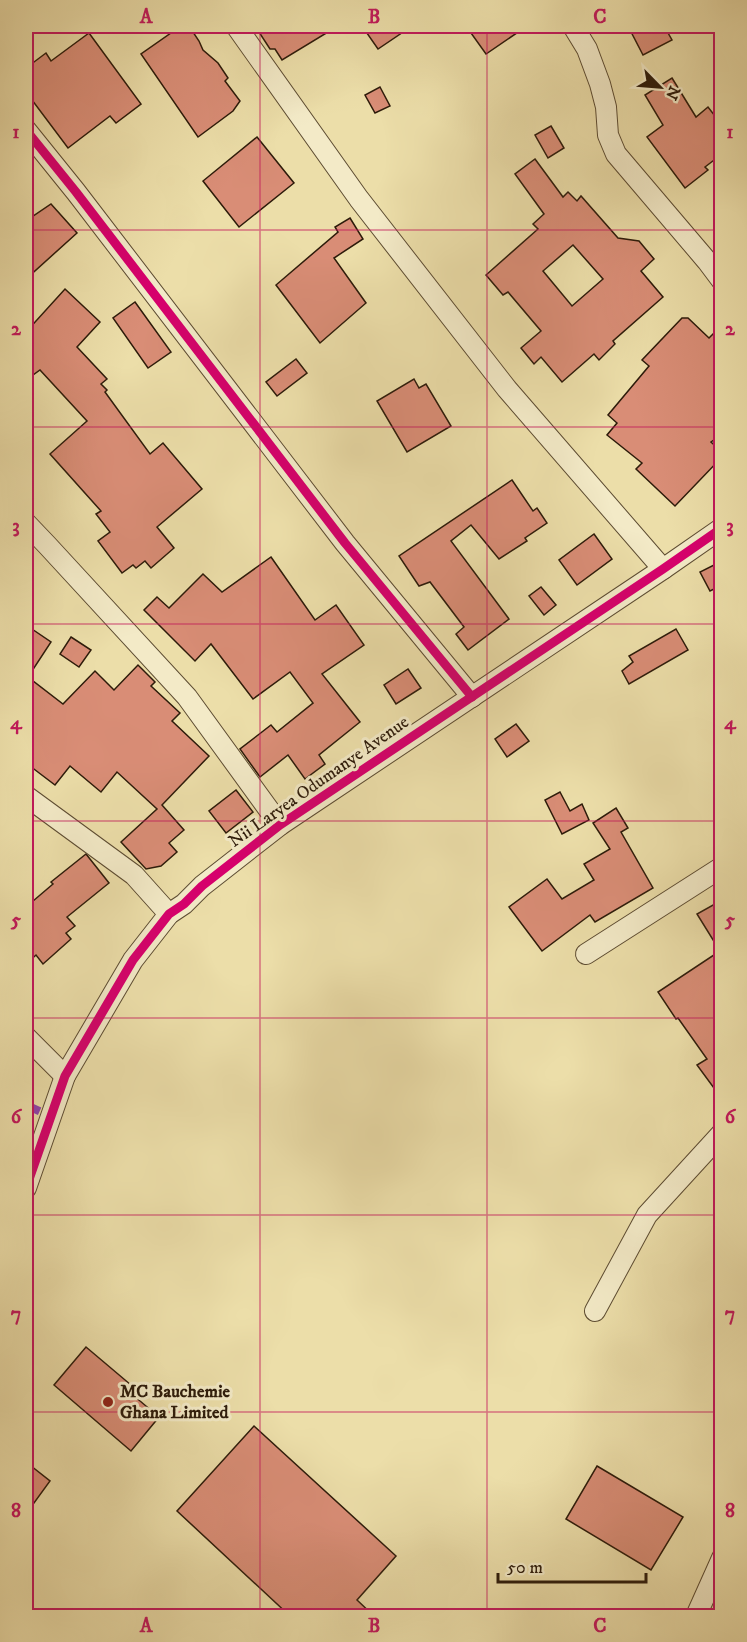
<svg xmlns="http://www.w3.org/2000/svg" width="747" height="1642" font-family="'IM FELL DW Pica',serif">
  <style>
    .building { fill: #d98d76; stroke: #2d1b0a; stroke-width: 1.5; fill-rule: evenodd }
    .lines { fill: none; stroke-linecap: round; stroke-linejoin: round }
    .street-casing { stroke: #5d4c32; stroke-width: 22 }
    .street { stroke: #f3eac7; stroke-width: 20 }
    .quiet { stroke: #8e44ad; stroke-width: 8; stroke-dasharray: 15 8; stroke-linecap: butt }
    .cycleway-casing { stroke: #f3eac7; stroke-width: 13 }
    .cycleway { stroke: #d6006c; stroke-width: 9 }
    .grid { fill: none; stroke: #c2185b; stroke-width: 1.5; stroke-opacity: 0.55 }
    .poi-dot { fill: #8f2418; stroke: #f3eac7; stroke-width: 2 }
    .labels { text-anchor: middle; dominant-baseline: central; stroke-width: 6; stroke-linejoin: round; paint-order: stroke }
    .street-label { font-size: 18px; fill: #2d1b0a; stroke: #f3eac7 }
    .poi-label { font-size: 18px; font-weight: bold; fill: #2d1b0a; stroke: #f3eac7; text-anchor: start }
    .neatline { fill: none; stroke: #c2185b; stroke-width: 2 }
    .grid-label { font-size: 20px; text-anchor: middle; font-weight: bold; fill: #c2185b }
  </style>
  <rect width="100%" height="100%" fill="#ecdea9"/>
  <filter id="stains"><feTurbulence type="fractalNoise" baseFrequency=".00333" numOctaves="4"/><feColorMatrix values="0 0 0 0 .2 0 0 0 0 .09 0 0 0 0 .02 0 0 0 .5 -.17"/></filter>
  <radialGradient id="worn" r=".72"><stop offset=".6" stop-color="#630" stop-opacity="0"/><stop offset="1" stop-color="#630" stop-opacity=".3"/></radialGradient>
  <!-- building -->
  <g class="building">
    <path d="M181,26H189L199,41L203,50L218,63L228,78L225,81L240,101L233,111L198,137L141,54Z"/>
    <path d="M255,26H338L282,60L275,49H270Z"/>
    <path d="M362,26H412L378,49Z"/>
    <path d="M466,26H527L486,54Z"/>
    <path d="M628,26H664L672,40L643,55Z"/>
    <path d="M89,33L141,104L116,123L110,116L68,148L26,92V68L46,53L51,61Z"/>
    <path d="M672,78L696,117L708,107L722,125V154L705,167L708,170L685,188L647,137L663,125L645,95Z"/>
    <path d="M380,87L390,106L375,113L365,95Z"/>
    <path d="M551,126L564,148L548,158L535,135Z"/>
    <path d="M257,137L294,183L239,227L203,181Z"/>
    <path d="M535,159L563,197L568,192L577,201L581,196L618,238L639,241L654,259L641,271L663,297L613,341L615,344L599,360L594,354L562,382L541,357L534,364L521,348L541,331L508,292L503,295L486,275L538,229L533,224L544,214L515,174ZM573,245L603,279L572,306L543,271Z"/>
    <path d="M51,204L77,233L26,279V221Z"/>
    <path d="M350,218L363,239L334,258L366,303L320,343L276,285L338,232L335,227Z"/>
    <path d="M65,289L100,322L77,347L107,379L101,384L107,390L105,392L150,454L163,443L202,489L157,527L174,548L151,568L145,561L136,568L133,565L122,573L98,541L110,532L96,514L101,511L50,454L87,421L40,370L26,380V332Z"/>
    <path d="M135,302L171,352L148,368L113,318Z"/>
    <path d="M682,318H688L709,338L713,334L722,342V434L711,442L722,452V457L675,506L636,469L642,463L607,435L617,423L608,415L649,366L642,360Z"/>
    <path d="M296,359L307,373L277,396L266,382Z"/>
    <path d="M414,379L419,388L426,384L451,426L407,452L377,401Z"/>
    <path d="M512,480L533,511L537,508L547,523L525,538L527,541L499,559L471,525L451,541L509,619L468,650L456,634L464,627L430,582L419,586L399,556Z"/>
    <path d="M594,534L612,559L577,585L559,560Z"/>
    <path d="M271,557L315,620L336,605L364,645L322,674L360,722L319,755L325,764L305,779L288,755L260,777L240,749L271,725L277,732L313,703L290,672L253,699L211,644L195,661L144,610L157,597L169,608L203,574L222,592Z"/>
    <path d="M722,561V585L710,591L700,572Z"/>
    <path d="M541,587L556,605L544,615L529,596Z"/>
    <path d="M26,625L51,642L28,677L63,704L95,671L114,690L138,665L155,682L151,686L180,713L172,721L209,756L162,805L184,830L169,843L177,852L161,866L146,869L121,842L157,809L117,772L101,792L70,766L55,785L26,763Z"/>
    <path d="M676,629L688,650L629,684L622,671L633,662L629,656Z"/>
    <path d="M71,637L91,650L79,667L60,654Z"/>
    <path d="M408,669L421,688L396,704L384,685Z"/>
    <path d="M516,724L529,741L507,757L495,739Z"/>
    <path d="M236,790L253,812L226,833L209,811Z"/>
    <path d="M560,792L570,811L582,804L589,820L562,834L545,800Z"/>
    <path d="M616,808L628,828L621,832L653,888L595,922L590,915L542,951L509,907L547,879L562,899L594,880L584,864L610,849L593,823Z"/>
    <path d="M86,854L109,883L67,917L75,926L66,933L71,939L43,964L36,955L26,964V907L53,884L51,882Z"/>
    <path d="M722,900V1099L697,1065L707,1059L678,1018L676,1019L658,992L720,951L697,914Z"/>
    <path d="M86,1347L131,1385L127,1390L159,1417L131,1451L54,1385Z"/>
    <path d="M254,1426L396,1556L357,1600L375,1617H291L177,1511Z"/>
    <path d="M26,1462L50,1481L26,1514Z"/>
    <path d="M597,1466L683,1517L651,1570L566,1519Z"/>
  </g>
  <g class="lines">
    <!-- street casing -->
    <g class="street-casing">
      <g id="street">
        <path d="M236,26L359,199L507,389L663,569"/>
        <path d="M573,26L587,49L600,84L606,107L608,135L616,154L707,261L722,281"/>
        <path d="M26,130L76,192L345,543L472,697"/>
        <path d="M26,523L47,545L187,697L280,825"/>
        <path d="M26,796L134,875L169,914"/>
        <path d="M586,954L722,867"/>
        <path d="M26,1037L65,1076"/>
        <path d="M26,1188L65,1076L133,960L169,914L184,904L202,886L280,825L663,569L722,528"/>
        <path d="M595,1311L647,1215L722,1133"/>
        <path d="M696,1616L722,1558"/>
      </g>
    </g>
    <!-- street -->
    <use href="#street" class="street"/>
    <!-- quiet -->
    <path class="quiet" d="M26,1105L50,1116"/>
    <!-- cycleway casing -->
    <g class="cycleway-casing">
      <g id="cycleway">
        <path d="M26,130L76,192L345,543L472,697"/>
        <path d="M26,1188L65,1076L133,960L169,914L184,904L202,886L280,825L663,569L722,528"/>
      </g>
    </g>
    <!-- cycleway -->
    <use href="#cycleway" class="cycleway"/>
  </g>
  <!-- grid -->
  <path class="grid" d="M260,26V1616M487,26V1616M26,230H722M26,427H722M26,624H722M26,821H722M26,1018H722M26,1215H722M26,1412H722"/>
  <!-- markers -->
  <circle class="poi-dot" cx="108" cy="1402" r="6"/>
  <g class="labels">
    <!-- street labels -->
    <g class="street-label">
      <text transform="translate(319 782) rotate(-35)">Nii Laryea Odumanye Avenue</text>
    </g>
    <!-- poi labels -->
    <g class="poi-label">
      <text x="120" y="1392">MC Bauchemie<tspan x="120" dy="21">Ghana Limited</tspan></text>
    </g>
  </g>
  <!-- margin -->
  <rect width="747" height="1642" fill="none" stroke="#ecdea9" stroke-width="66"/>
  <!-- north arrow -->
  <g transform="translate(660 87) rotate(115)" stroke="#f3eac7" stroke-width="4.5" paint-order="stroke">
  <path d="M0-4.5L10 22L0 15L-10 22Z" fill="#2d1b0a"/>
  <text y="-9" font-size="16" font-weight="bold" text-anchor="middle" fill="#2d1b0a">N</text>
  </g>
  <!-- scale -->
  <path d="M498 1573v9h148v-9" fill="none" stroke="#2d1b0a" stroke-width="3"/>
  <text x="507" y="1573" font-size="18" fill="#2d1b0a" stroke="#f3eac7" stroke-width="4.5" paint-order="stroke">50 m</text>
  <rect x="33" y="33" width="681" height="1576" class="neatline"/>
  <g class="grid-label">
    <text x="146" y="23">A</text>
    <text x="374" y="23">B</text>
    <text x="600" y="23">C</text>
    <text x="16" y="138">1</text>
    <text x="730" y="138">1</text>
    <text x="16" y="335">2</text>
    <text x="730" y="335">2</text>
    <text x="16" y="532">3</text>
    <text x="730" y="532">3</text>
    <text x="16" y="729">4</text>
    <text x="730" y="729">4</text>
    <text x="16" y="926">5</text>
    <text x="730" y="926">5</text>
    <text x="16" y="1123">6</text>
    <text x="730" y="1123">6</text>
    <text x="16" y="1320">7</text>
    <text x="730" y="1320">7</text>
    <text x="16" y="1517">8</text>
    <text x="730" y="1517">8</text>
    <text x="146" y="1632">A</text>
    <text x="374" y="1632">B</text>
    <text x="600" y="1632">C</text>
  </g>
  <rect width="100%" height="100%" filter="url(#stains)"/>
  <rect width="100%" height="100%" fill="url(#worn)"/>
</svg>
